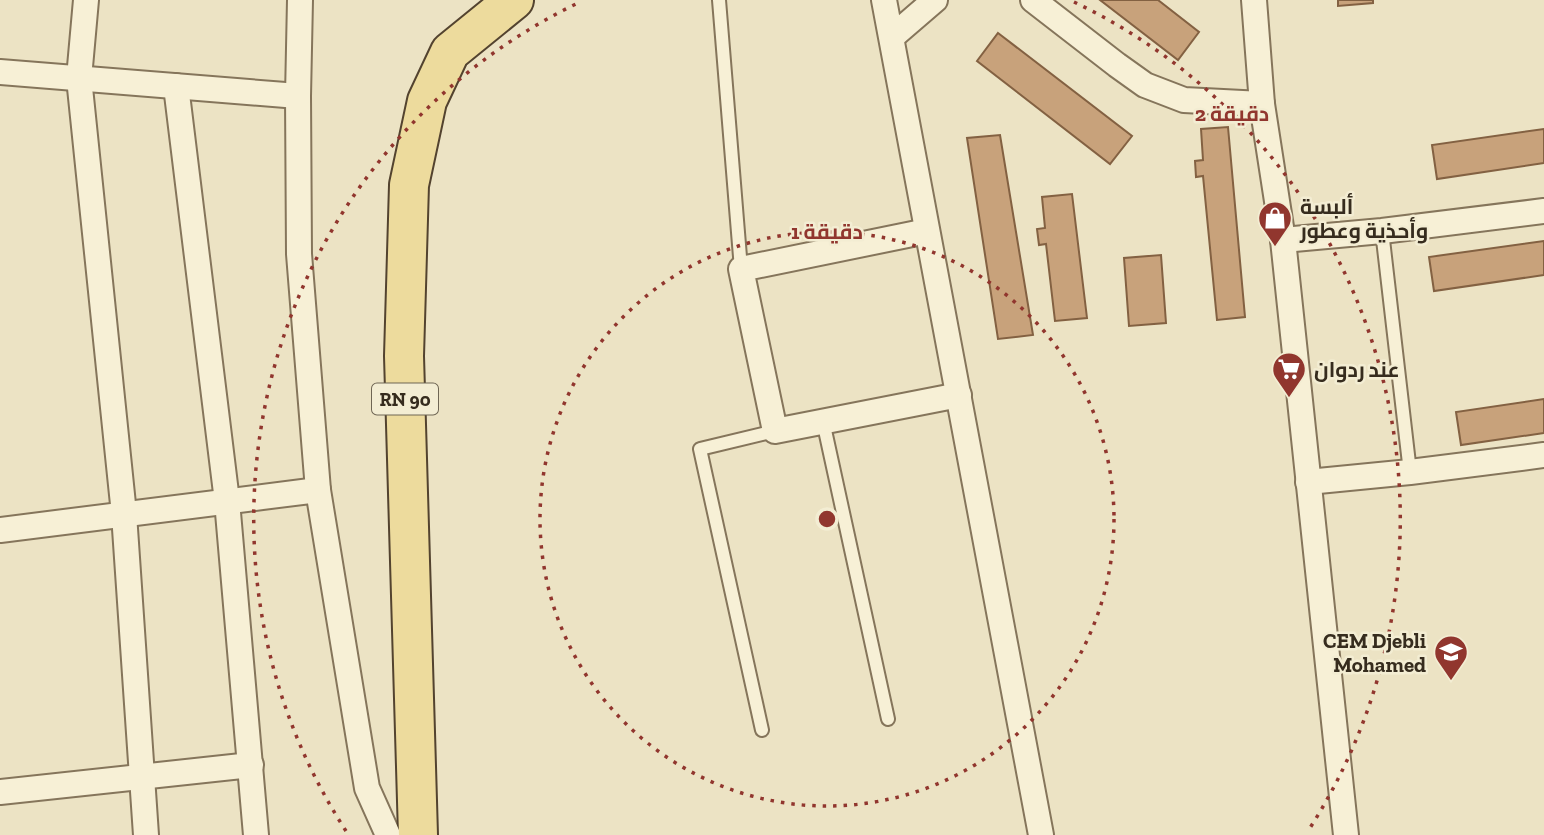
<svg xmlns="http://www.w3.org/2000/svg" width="1544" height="835" font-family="'Zilla Slab',Cairo,serif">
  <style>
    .building { fill: #c8a27b; stroke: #836142; stroke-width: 2 }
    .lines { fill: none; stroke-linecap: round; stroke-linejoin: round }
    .service-casing { stroke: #85755b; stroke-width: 16 }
    .minor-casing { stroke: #85755b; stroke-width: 28 }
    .primary-casing { stroke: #53432f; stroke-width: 42 }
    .service { stroke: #f7f0d6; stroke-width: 12 }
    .minor { stroke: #f7f0d6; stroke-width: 24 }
    .primary { stroke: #eddb9d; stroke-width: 38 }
    .ring { fill: none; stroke: #91362e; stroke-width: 3.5; stroke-dasharray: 3.5 7 }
    .labels { text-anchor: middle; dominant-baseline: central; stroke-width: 5; stroke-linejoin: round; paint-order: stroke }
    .shield { fill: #f3edd3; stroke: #6f6654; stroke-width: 2 }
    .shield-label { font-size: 19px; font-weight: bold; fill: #362c1e }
    .poi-label { font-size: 21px; font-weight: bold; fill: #362c1e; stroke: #f3edd3; text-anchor: start }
    .centre { fill: #91362e; stroke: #f3edd3; stroke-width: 3.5 }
    .ring-label { font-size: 21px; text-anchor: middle; font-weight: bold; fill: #91362e; stroke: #f3edd3; stroke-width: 5; stroke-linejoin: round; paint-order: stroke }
  </style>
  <rect width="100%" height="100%" fill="#ece3c4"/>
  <!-- building -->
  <g class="building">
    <path d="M1100,0H1158L1199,32L1178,60Z"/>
    <path d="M1338,0H1373V3L1338,6Z"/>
    <path d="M998,33L1132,136L1110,164L977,61Z"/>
    <path d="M1228,127L1245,317L1217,320L1203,176L1196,177L1195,161L1203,160L1201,129Z"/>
    <path d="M1544,129V163L1437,179L1432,145Z"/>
    <path d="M1000,135L1033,335L998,339L967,138Z"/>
    <path d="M1072,194L1087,318L1055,321L1046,244L1039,245L1037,229L1045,228L1042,197Z"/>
    <path d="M1544,241V275L1434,291L1429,257Z"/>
    <path d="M1161,255L1166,323L1129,326L1124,258Z"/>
    <path d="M1544,399V433L1461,445L1456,412Z"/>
  </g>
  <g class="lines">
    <!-- service casing -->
    <g class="service-casing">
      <g id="service">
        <path d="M719,0L741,269"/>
        <path d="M1382,231L1410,472"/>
        <path d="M823,421L888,719"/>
        <path d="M762,730L700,449L775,431"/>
      </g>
    </g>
    <!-- minor casing -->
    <g class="minor-casing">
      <g id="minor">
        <path d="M86,0L79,78L124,514L146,835"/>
        <path d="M300,0L298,96L299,254L318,490L367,788L388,835"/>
        <path d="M884,0L1041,835"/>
        <path d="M1033,0L1117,65L1145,85L1184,100L1262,104"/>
        <path d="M1254,0L1262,104L1283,240L1346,835"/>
        <path d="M892,37L935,0"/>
        <path d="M0,72L298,96"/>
        <path d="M176,86L227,501L256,835"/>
        <path d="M927,231L741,269L775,431L959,395"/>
        <path d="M1283,240L1382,231L1544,211"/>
        <path d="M1308,482L1410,472L1544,455"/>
        <path d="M0,530L318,490"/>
        <path d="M0,792L251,765"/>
      </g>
    </g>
    <!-- primary casing -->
    <g class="primary-casing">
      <path id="primary" d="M418,835L404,356L409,185L427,101L450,52L514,0"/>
    </g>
    <!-- service -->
    <use href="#service" class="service"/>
    <!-- minor -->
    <use href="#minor" class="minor"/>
    <!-- primary -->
    <use href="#primary" class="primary"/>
  </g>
  <!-- distance rings -->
  <g class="ring">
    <circle cx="827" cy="519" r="287"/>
    <path d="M346 831A573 573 0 0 1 580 2M1074 2A573 573 0 0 1 1308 831"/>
  </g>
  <!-- icons -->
  <defs>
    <g id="shop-pin" transform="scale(1.75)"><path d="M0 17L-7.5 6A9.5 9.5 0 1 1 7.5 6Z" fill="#91362e" stroke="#f3edd3"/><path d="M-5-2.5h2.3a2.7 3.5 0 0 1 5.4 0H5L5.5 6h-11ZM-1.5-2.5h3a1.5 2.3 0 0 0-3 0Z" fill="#fff"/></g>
    <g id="supermarket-pin" transform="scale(1.75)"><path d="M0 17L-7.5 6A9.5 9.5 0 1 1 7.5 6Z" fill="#91362e" stroke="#f3edd3"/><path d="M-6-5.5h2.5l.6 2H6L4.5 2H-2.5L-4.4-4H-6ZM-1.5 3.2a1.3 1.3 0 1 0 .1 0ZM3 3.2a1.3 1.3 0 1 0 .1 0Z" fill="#fff"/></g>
    <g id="school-pin" transform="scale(1.75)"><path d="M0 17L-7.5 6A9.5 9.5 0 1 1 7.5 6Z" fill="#91362e" stroke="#f3edd3"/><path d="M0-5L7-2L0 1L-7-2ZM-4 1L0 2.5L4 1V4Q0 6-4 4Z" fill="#fff"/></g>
  </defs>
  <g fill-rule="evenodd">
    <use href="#shop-pin" x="1275" y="218"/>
    <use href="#supermarket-pin" x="1289" y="369"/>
    <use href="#school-pin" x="1451" y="652"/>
  </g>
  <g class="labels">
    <!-- shield labels -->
    <rect class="shield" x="372" y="383.5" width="66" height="31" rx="5"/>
    <g class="shield-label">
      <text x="405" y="399">RN 90</text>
    </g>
    <!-- poi labels -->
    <g class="poi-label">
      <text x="1300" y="206">ألبسة<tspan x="1300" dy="24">وأحذية وعطور</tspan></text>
      <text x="1314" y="369">عند ردوان</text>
      <text x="1426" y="640" text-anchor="end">CEM Djebli<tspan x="1426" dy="24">Mohamed</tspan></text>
    </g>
  </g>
  <circle cx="827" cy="519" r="10" class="centre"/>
  <g class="ring-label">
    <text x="1232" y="121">2 دقيقة</text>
    <text x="827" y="239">1 دقيقة</text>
  </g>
</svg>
